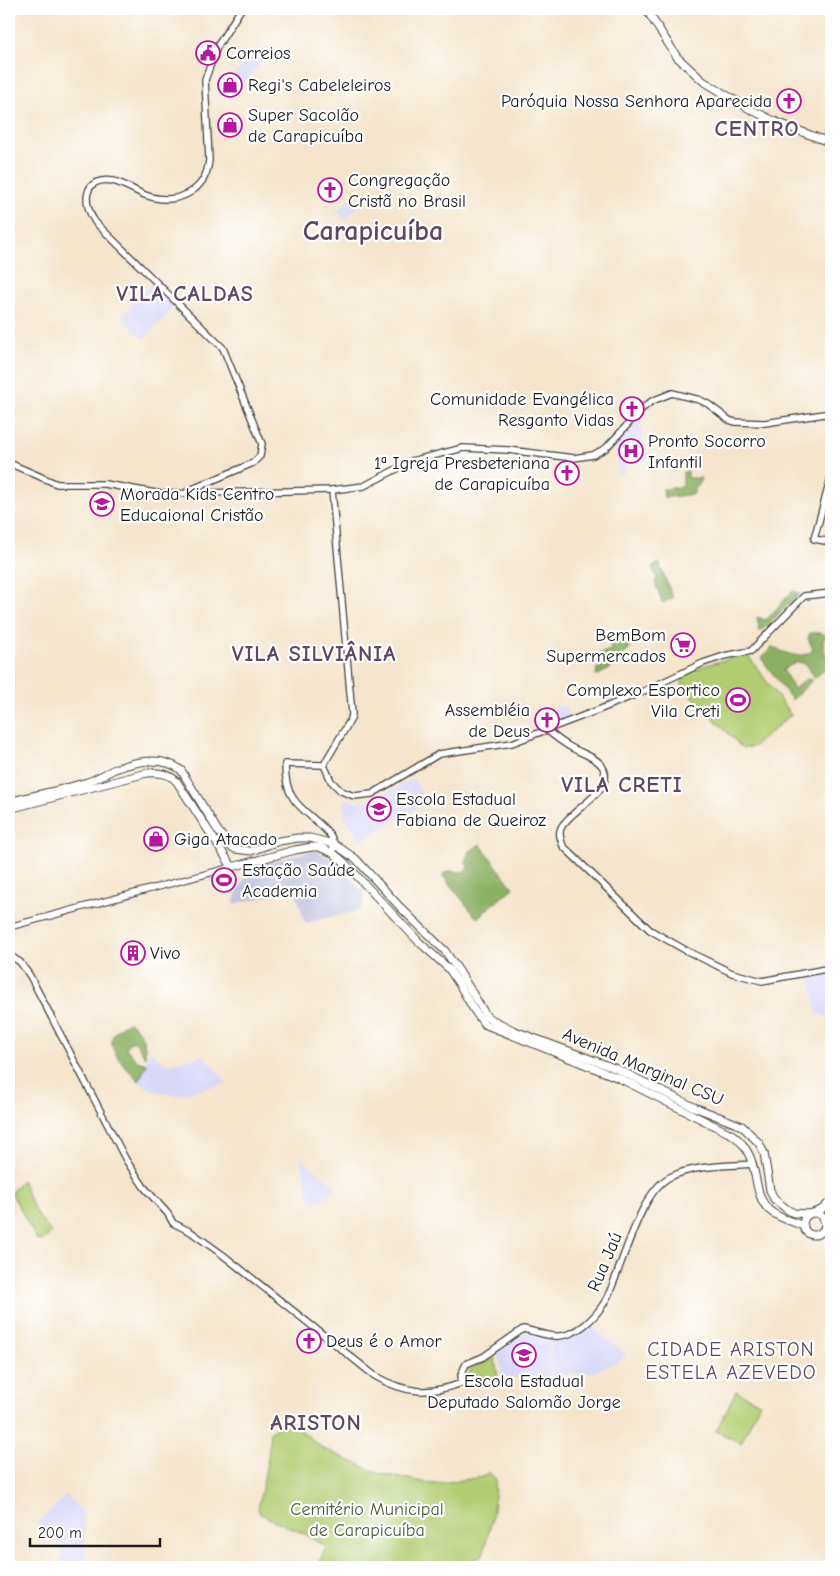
<svg xmlns="http://www.w3.org/2000/svg" width="840" height="1576" font-family="'Comic Neue',sans-serif">
  <style>
    .built { fill: #d8d7f8 }
    .industrial { fill: #bfc2dd }
    .green { fill: #b1cc71; stroke: #667446 }
    .forest { fill: #8cb063; stroke: #546640 }
    .lines { fill: none; stroke-linecap: round; stroke-linejoin: round }
    .minor-casing { stroke: #3c3a36; stroke-width: 8 }
    .major-casing { stroke: #3c3a36; stroke-width: 9 }
    .minor { stroke: #fff; stroke-width: 5.5 }
    .major { stroke: #fff; stroke-width: 7 }
    .labels { text-anchor: middle; dominant-baseline: central; stroke-width: 4.5; stroke-linejoin: round; paint-order: stroke }
    .poi-label { font-size: 18px; fill: #1c1c1c; stroke: #fff; text-anchor: start }
    .street-label { font-size: 18px; fill: #1c1c1c; stroke: #fff }
    .park-label { font-size: 18px; fill: #505a3a; stroke: #fff }
    .quarter-label { font-size: 20px; letter-spacing: 1px; fill: #5e4a60; stroke: #fff }
    .district-label { font-size: 22px; font-weight: bold; letter-spacing: 1px; fill: #5e4a60; stroke: #fff }
    .town-label { font-size: 28px; font-weight: bold; fill: #5e4a60; stroke: #fff }
  </style>
  <rect width="100%" height="100%" fill="#fff"/>
  <filter id="ink" filterUnits="userSpaceOnUse"><feTurbulence type="fractalNoise" baseFrequency=".02" numOctaves="2"/><feDisplacementMap in="SourceGraphic" scale="10" xChannelSelector="R" yChannelSelector="G"/><feConvolveMatrix kernelMatrix="1 2 1 2 8 2 1 2 1" color-interpolation-filters="sRGB"/></filter>
  <filter id="wash" filterUnits="userSpaceOnUse"><feTurbulence type="fractalNoise" baseFrequency=".0096" numOctaves="4" result="noise"/><feDisplacementMap in="SourceGraphic" scale="20" xChannelSelector="R" yChannelSelector="G"/><feGaussianBlur stdDeviation="1.12" result="paint"/><feColorMatrix in="noise" values="0 0 0 0 0 0 0 0 0 0 0 0 0 0 0 0 0 1.4 0 .05"/><feComposite in="paint" operator="in"/></filter>
  <g filter="url(#wash)">
    <rect width="100%" height="100%" fill="#f4e5cc"/>
    <!-- built -->
    <g class="built">
      <path d="M259,47L268,55L243,83L234,74Z"/>
      <path d="M352,195L362,202L346,220L337,212Z"/>
      <path d="M153,283L176,305L144,339L121,317Z"/>
      <path d="M639,418L647,460L624,465L625,473L618,474L615,443Z"/>
      <path d="M564,704L569,718L555,723L554,709Z"/>
      <path d="M413,779L426,802L361,841L345,816L344,798L357,802L373,800Z"/>
      <path d="M831,973V1018L817,1014L811,977Z"/>
      <path d="M151,1051L158,1058L169,1065L204,1055L227,1083L177,1095L160,1093L151,1089L135,1080Z"/>
      <path d="M300,1157L337,1187L330,1195L323,1199L311,1201Z"/>
      <path d="M591,1326L627,1355L616,1363L593,1372L552,1376L550,1339L560,1341L576,1336Z"/>
      <path d="M528,1332L547,1340L550,1352L551,1377L501,1378V1368L497,1352L518,1335Z"/>
      <path d="M66,1495L83,1513L87,1560L77,1567H59L62,1555L60,1546L37,1523Z"/>
    </g>
    <!-- industrial -->
    <path class="industrial" d="M317,851L336,861L365,894L361,910L305,923L295,890L234,904L235,896L250,869L256,865L308,852Z"/>
    <!-- green -->
    <g class="green">
      <path d="M747,654L791,715L753,747L742,748L682,685L683,675L706,665Z"/>
      <path d="M21,1181H23C29,1202 37,1216 51,1232L47,1237L41,1241L37,1240L12,1194L13,1190Z"/>
      <path d="M495,1358L498,1379L469,1376L470,1369Z"/>
      <path d="M736,1391L760,1403L741,1443L716,1431Z"/>
      <path d="M286,1422H290L324,1449L378,1473L434,1484L483,1477L488,1472L496,1479L492,1519L483,1555L460,1567H317L326,1547L305,1534L260,1514L258,1509L268,1457L270,1432Z"/>
    </g>
    <!-- forest -->
    <g class="forest">
      <path d="M688,471V478H701L699,484L694,489V494L664,498L663,489L683,487V472Z"/>
      <path d="M659,563L673,598L662,603L655,582L657,579L652,567Z"/>
      <path d="M793,591L800,594L760,632L757,617L766,620Z"/>
      <path d="M810,633H822L826,636L823,641C824,650 824,655 831,661V663L815,678C804,660 801,658 783,670L794,689L806,679L813,680L792,700L761,658L772,647C786,653 800,661 813,650L808,638Z"/>
      <path d="M612,637L614,640L622,637L624,640H627L630,642L629,649L610,669L596,676L597,668H601L605,660L598,654L611,650L609,639Z"/>
      <path d="M480,844L513,888L477,918L442,875L449,871L465,872L468,867L466,862L468,853Z"/>
      <path d="M129,1022C141,1030 147,1043 145,1057L135,1041L129,1043L126,1048L137,1061L147,1064L139,1081C122,1063 93,1039 129,1022Z"/>
    </g>
  </g>
  <g filter="url(#ink)">
    <g class="lines">
      <!-- minor casing -->
      <g class="minor-casing">
        <g id="minor">
          <path d="M828,414L831,426"/>
          <path d="M9,463L57,484H105L161,494L332,490L364,486L412,461L463,448L508,450L574,458L593,455L606,448L643,408L652,401L672,393L700,400L708,404L729,420L735,422L765,423L831,413"/>
          <path d="M831,477L814,539L831,542"/>
          <path d="M188,491L253,463L260,456L262,444L223,348L95,222C82,203 83,176 113,181C125,184 135,191 145,195C175,206 206,193 209,160L205,80L217,47L241,9"/>
          <path d="M547,730C555,737 563,743 572,748C581,753 596,757 602,766C618,790 570,809 561,828C558,834 561,840 563,846L650,930L687,951L732,973L762,981L831,968"/>
          <path d="M324,765L331,781L341,791L354,796L372,794L439,754L512,743L601,709L644,691L703,663L724,656L751,651L804,596L831,593"/>
          <path d="M324,765L327,759L351,719L352,714L332,490"/>
          <path d="M324,765L285,764C285,776 286,788 293,798C302,813 330,828 333,841C334,845 333,849 333,853"/>
          <path d="M9,927L232,867"/>
          <path d="M9,955L20,962L30,976L126,1160L144,1187L168,1214L173,1223L191,1232L223,1255L375,1376C406,1394 429,1395 462,1383L461,1375L466,1364L483,1357L523,1329C534,1331 544,1335 554,1336C576,1338 596,1317 606,1300C622,1269 639,1192 670,1177C695,1165 725,1166 753,1164"/>
        </g>
      </g>
      <!-- major casing -->
      <g class="major-casing">
        <g id="major">
          <path d="M646,9L677,57L703,81L748,108L774,121L831,143"/>
          <path d="M9,802C35,795 61,790 87,782C97,779 106,773 115,769C136,761 163,756 181,770L218,831L230,846L235,849L251,851L279,841L298,838H310L334,844L356,859L400,907L445,951L459,971L487,1017L515,1031L617,1069L694,1107L742,1126L759,1143L764,1153L770,1190L774,1199L788,1210L794,1213L809,1214"/>
          <path d="M9,809L147,773C158,772 170,773 177,782L232,867L295,850L312,847H319L333,853L343,861L418,941L449,969L459,984L474,1010L484,1024L619,1078L733,1135C763,1158 749,1190 769,1210C779,1219 792,1221 804,1226"/>
          <path d="M815,1212L821,1210L831,1201"/>
          <circle cx="814" cy="1224" r="11"/>
          <path d="M824,1221L831,1214"/>
        </g>
      </g>
      <!-- minor -->
      <use href="#minor" class="minor"/>
      <!-- major -->
      <use href="#major" class="major"/>
    </g>
  </g>
  <!-- icons -->
  <defs>
    <g id="civic-ring" transform="scale(1.25)"><circle r="9.5" fill="#fff" stroke="#b5179e" stroke-width="1.5"/><path d="M-.6-6.5H3V-4.5H.6V-3L4-1V1h2V6H-6V1h2V-1L-.6-3ZM-1.2 2.5V6h2.4V2.5Z" fill="#b5179e"/></g>
    <g id="shop-ring" transform="scale(1.25)"><circle r="9.5" fill="#fff" stroke="#b5179e" stroke-width="1.5"/><path d="M-5-2.5h2.3a2.7 3.5 0 0 1 5.4 0H5L5.5 6h-11ZM-1.5-2.5h3a1.5 2.3 0 0 0-3 0Z" fill="#b5179e"/></g>
    <g id="church-ring" transform="scale(1.25)"><circle r="9.5" fill="#fff" stroke="#b5179e" stroke-width="1.5"/><path d="M-1.2-6h2.4v3.5h3.3v2.4h-3.3V6h-2.4V-.1h-3.3v-2.4h3.3Z" fill="#b5179e"/></g>
    <g id="hospital-ring" transform="scale(1.25)"><circle r="9.5" fill="#fff" stroke="#b5179e" stroke-width="1.5"/><path d="M-5-5h3v3.5h4V-5h3V5h-3V1.5h-4V5h-3Z" fill="#b5179e"/></g>
    <g id="school-ring" transform="scale(1.25)"><circle r="9.5" fill="#fff" stroke="#b5179e" stroke-width="1.5"/><path d="M0-5L7-2L0 1L-7-2ZM-4 1L0 2.5L4 1V4Q0 6-4 4Z" fill="#b5179e"/></g>
    <g id="supermarket-ring" transform="scale(1.25)"><circle r="9.5" fill="#fff" stroke="#b5179e" stroke-width="1.5"/><path d="M-6-5.5h2.5l.6 2H6L4.5 2H-2.5L-4.4-4H-6ZM-1.5 3.2a1.3 1.3 0 1 0 .1 0ZM3 3.2a1.3 1.3 0 1 0 .1 0Z" fill="#b5179e"/></g>
    <g id="stadium-ring" transform="scale(1.25)"><circle r="9.5" fill="#fff" stroke="#b5179e" stroke-width="1.5"/><path d="M0-5a6.5 5 0 1 0 0 10a6.5 5 0 1 0 0-10ZM-3.5-1.8h7v3.6h-7Z" fill="#b5179e"/></g>
    <g id="building-ring" transform="scale(1.25)"><circle r="9.5" fill="#fff" stroke="#b5179e" stroke-width="1.5"/><path d="M-4-6H4V6H1V3H-1V6H-4ZM-2.5-4.3h1.7v1.8h-1.7ZM.8-4.3h1.7v1.8H.8ZM-2.5-1h1.7V.8h-1.7ZM.8-1h1.7V.8H.8Z" fill="#b5179e"/></g>
  </defs>
  <g fill-rule="evenodd">
    <use href="#civic-ring" x="208" y="53"/>
    <use href="#shop-ring" x="230" y="85"/>
    <use href="#church-ring" x="789" y="101"/>
    <use href="#shop-ring" x="230" y="125"/>
    <use href="#church-ring" x="330" y="190"/>
    <use href="#church-ring" x="632" y="409"/>
    <use href="#hospital-ring" x="631" y="451"/>
    <use href="#church-ring" x="567" y="473"/>
    <use href="#school-ring" x="102" y="504"/>
    <use href="#supermarket-ring" x="683" y="645"/>
    <use href="#stadium-ring" x="738" y="700"/>
    <use href="#church-ring" x="547" y="720"/>
    <use href="#school-ring" x="379" y="809"/>
    <use href="#shop-ring" x="156" y="839"/>
    <use href="#stadium-ring" x="224" y="880"/>
    <use href="#building-ring" x="133" y="953"/>
    <use href="#church-ring" x="309" y="1341"/>
    <use href="#school-ring" x="524" y="1355"/>
  </g>
  <g class="labels">
    <!-- poi labels -->
    <g class="poi-label">
      <text x="226" y="53">Correios</text>
      <text x="248" y="85">Regi's Cabeleleiros</text>
      <text x="772" y="101" text-anchor="end">Paróquia Nossa Senhora Aparecida</text>
      <text x="248" y="115">Super Sacolão<tspan x="248" dy="21">de Carapicuíba</tspan></text>
      <text x="348" y="180">Congregação<tspan x="348" dy="21">Cristã no Brasil</tspan></text>
      <text x="614" y="399" text-anchor="end">Comunidade Evangélica<tspan x="614" dy="21">Resganto Vidas</tspan></text>
      <text x="648" y="441">Pronto Socorro<tspan x="648" dy="21">Infantil</tspan></text>
      <text x="550" y="463" text-anchor="end">1ª Igreja Presbeteriana<tspan x="550" dy="21">de Carapicuíba</tspan></text>
      <text x="120" y="494">Morada Kids Centro<tspan x="120" dy="21">Educaional Cristão</tspan></text>
      <text x="666" y="635" text-anchor="end">BemBom<tspan x="666" dy="21">Supermercados</tspan></text>
      <text x="720" y="690" text-anchor="end">Complexo Esportico<tspan x="720" dy="21">Vila Creti</tspan></text>
      <text x="530" y="710" text-anchor="end">Assembléia<tspan x="530" dy="21">de Deus</tspan></text>
      <text x="396" y="799">Escola Estadual<tspan x="396" dy="21">Fabiana de Queiroz</tspan></text>
      <text x="174" y="839">Giga Atacado</text>
      <text x="242" y="870">Estação Saúde<tspan x="242" dy="21">Academia</tspan></text>
      <text x="150" y="953">Vivo</text>
      <text x="326" y="1341">Deus é o Amor</text>
      <text x="524" y="1381" text-anchor="middle">Escola Estadual<tspan x="524" dy="21">Deputado Salomão Jorge</tspan></text>
    </g>
    <!-- street labels -->
    <g class="street-label">
      <text transform="translate(643 1067) rotate(23)">Avenida Marginal CSU</text>
      <text transform="translate(605 1262) rotate(-67)">Rua Jaú</text>
    </g>
    <!-- park labels -->
    <g class="park-label">
      <text x="367" y="1509">Cemitério Municipal<tspan x="367" dy="21">de Carapicuíba</tspan></text>
    </g>
    <!-- quarter labels -->
    <g class="quarter-label">
      <text x="731" y="1349">CIDADE ARISTON<tspan x="731" dy="23">ESTELA AZEVEDO</tspan></text>
    </g>
    <!-- district labels -->
    <g class="district-label">
      <text x="757" y="129">CENTRO</text>
      <text x="185" y="294">VILA CALDAS</text>
      <text x="314" y="654">VILA SILVIÂNIA</text>
      <text x="622" y="785">VILA CRETI</text>
      <text x="316" y="1423">ARISTON</text>
    </g>
    <!-- town labels -->
    <g class="town-label">
      <text x="373" y="231">Carapicuíba</text>
    </g>
  </g>
  <!-- margin -->
  <rect width="840" height="1576" fill="none" stroke="#fff" stroke-width="30"/>
  <!-- scale -->
  <path d="M30 1538v8h130v-8" fill="none" stroke="#1c1c1c" stroke-width="2.5"/>
  <text x="38" y="1538" font-size="15" fill="#1c1c1c" stroke="#ffffff" stroke-width="4" paint-order="stroke">200 m</text>
</svg>
